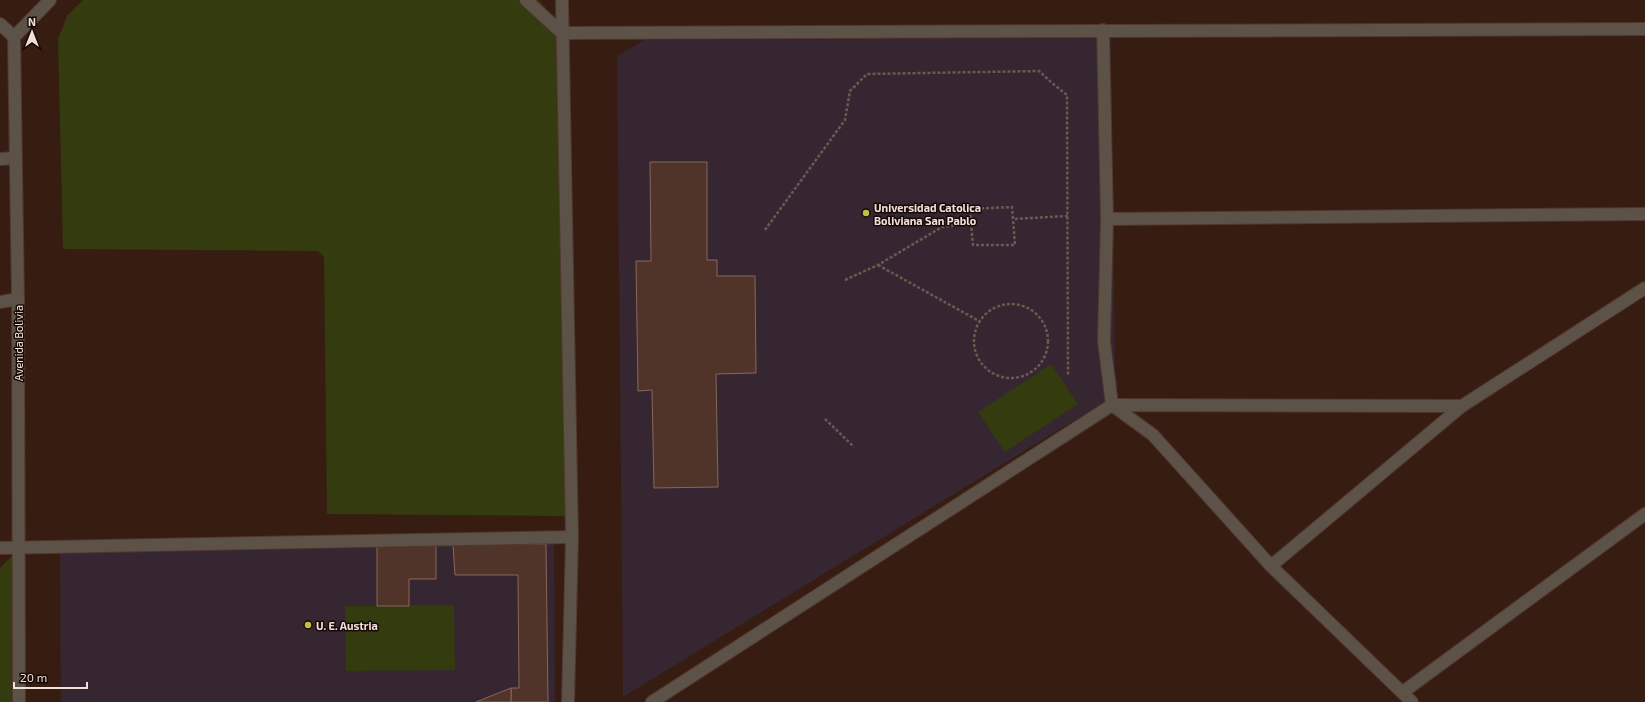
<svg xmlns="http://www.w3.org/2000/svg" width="1645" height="702" font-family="'Exo 2',sans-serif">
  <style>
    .education { fill: #352632 }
    .green { fill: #343b0f }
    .building { fill: #513429; stroke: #88675a }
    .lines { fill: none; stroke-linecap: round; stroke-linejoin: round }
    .street-casing { stroke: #51372e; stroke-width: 14 }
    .path { stroke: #71584f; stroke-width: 2.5; stroke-dasharray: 3 2; stroke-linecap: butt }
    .street { stroke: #5d5248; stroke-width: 12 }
    .poi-dot { fill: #c4bd3e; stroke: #160a06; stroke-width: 1.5 }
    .labels { text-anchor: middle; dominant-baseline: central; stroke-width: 3; stroke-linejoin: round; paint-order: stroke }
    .poi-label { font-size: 11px; font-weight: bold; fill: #f3dfd8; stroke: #160a06; text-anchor: start }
    .street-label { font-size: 11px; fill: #f3dfd8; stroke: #160a06 }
  </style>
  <rect width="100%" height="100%" fill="#371c12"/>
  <!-- education -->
  <g class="education">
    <path d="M1103,38L1111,49L1115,370L1118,386L1112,397L623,697L617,56L644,40Z"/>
    <path d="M546,537L554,545L555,702H61L60,549Z"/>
  </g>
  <!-- green -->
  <g class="green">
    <path d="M83,0H538L545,7L560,34L566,516L327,514L324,257L318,251L63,249L58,39L67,16Z"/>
    <path d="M1051,364L1078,404L1005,452L978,412Z"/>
    <path d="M22,546L25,702H0V568Z"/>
    <path d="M454,605L455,670L346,671L345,606Z"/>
  </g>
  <!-- building -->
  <g class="building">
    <path d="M650,162H707V260H717V276H755L756,373L716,374L718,487L654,488L652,390L638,391L636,261H651Z"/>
    <path d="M377,544H436V579H409V606H377Z"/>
    <path d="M546,544L548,702H511V688H519L518,575H455L453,545Z"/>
    <path d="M511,688V702H476Z"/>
  </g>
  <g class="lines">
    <!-- street casing -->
    <g class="street-casing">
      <g id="street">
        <path d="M526,0L562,33L1645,29"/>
        <path d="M562,0L572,537L568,702"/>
        <path d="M0,24L14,37"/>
        <path d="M1103,30L1107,219L1104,341L1112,405L1153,435L1271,566L1412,702"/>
        <path d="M0,159L16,158"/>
        <path d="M1107,219L1645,214"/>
        <path d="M0,302L18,299"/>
        <path d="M0,548L572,537"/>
        <path d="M1271,566L1462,406L1645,288"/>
        <path d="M1403,692L1645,514"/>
        <path d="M19,702L18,299L14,37L50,0"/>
        <path d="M652,702L1112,405L1462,406"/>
      </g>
    </g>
    <!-- path -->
    <g class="path">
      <path d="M971,223L973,245H1015L1013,219"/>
      <path d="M765,230L845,120L850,91L867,74L1039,71L1052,83L1067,95L1068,375"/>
      <path d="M878,265L979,321"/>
      <path d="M845,280L878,265L942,227L971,223L970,209L1012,207L1013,219L1068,216"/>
      <circle cx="1011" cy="341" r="37"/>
      <path d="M825,419L854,447"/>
    </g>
    <!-- street -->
    <use href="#street" class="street"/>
  </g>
  <!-- markers -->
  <g class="poi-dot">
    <circle cx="866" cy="213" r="4"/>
    <circle cx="308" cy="625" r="4"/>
  </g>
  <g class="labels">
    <!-- poi labels -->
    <g class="poi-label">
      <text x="874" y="207">Universidad Catolica<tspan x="874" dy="13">Boliviana San Pablo</tspan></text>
      <text x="316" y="625">U. E. Austria</text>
    </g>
    <!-- street labels -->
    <g class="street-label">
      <text transform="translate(18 343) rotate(-90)">Avenida Bolivia</text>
    </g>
  </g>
  <!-- north arrow -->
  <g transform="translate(32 32)" stroke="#160a06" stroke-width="3" paint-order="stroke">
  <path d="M0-3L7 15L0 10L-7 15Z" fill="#f3dfd8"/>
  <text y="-6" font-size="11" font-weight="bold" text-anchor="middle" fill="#f3dfd8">N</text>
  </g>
  <!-- scale -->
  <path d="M14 682v6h73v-6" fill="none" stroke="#f3dfd8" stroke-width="2"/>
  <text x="20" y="682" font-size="12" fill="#f3dfd8" stroke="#160a06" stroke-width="3" paint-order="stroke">20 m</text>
</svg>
